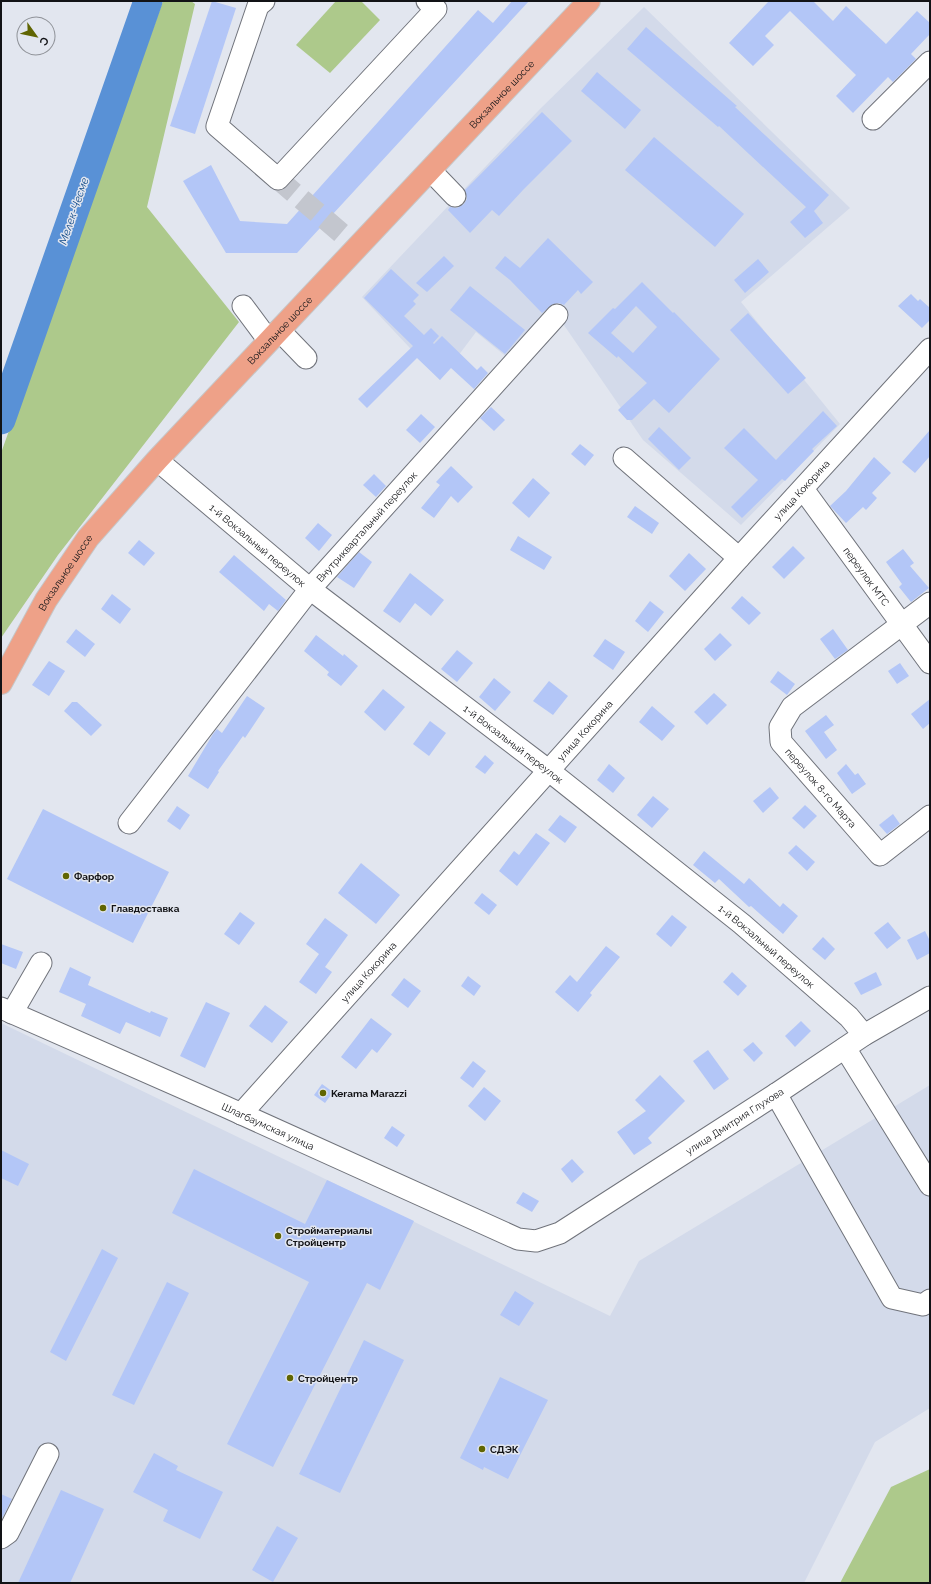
<svg xmlns="http://www.w3.org/2000/svg" width="931" height="1584" font-family="Raleway,sans-serif">
  <style>
    .built { fill: #d3daea }
    .green { fill: #adc98b }
    .lines { fill: none; stroke-linecap: round; stroke-linejoin: round }
    .river { stroke: #5991d6; stroke-width: 29 }
    .building { fill: #b3c6f7; fill-rule: evenodd }
    .minor-tunnel { stroke: #c3c6ce; stroke-width: 21; stroke-dasharray: 21 10; stroke-linecap: butt }
    .minor-casing { stroke: #70737b; stroke-width: 23 }
    .major-casing { stroke: #c6c6c7; stroke-width: 24 }
    .minor { stroke: #fff; stroke-width: 21 }
    .major { stroke: #eea188; stroke-width: 22 }
    .poi-dot { fill: #606502; stroke: #e2e6ef; stroke-width: 1.5 }
    .labels { text-anchor: middle; dominant-baseline: central; stroke-width: 3; stroke-linejoin: round; paint-order: stroke }
    .street-label { font-size: 10px; fill: #121316; stroke: #e2e6ef }
    .poi-label { font-size: 10px; font-weight: bold; fill: #121316; stroke: #e2e6ef; text-anchor: start }
    .water-label { font-size: 11px; font-style: italic; fill: #0f4988; stroke: #e2e6ef }
  </style>
  <rect width="100%" height="100%" fill="#e2e6ef"/>
  <!-- built -->
  <g class="built">
    <path d="M644,7L850,208L741,302L840,424L741,525L643,440L557,315L514,363L476,332L440,380L362,297L539,110Z"/>
    <path d="M1,1023L610,1316L639,1261L930,1085V1408L875,1442L804,1583H1Z"/>
  </g>
  <!-- green -->
  <g class="green">
    <path d="M163,1H191L195,4L147,207L239,322L58,555L1,638V453Z"/>
    <path d="M336,1H361L380,20L330,73L296,45Z"/>
    <path d="M930,1469V1583H840L891,1487Z"/>
  </g>
  <g class="lines">
    <!-- river -->
    <path class="river" d="M1,420L148,1"/>
  </g>
  <!-- building -->
  <g class="building">
    <path d="M212,1L236,8L195,134L170,126Z"/>
    <path d="M512,1H529L297,253H226L183,181L211,165L240,221L287,224L478,10L493,23Z"/>
    <path d="M769,1H813L833,21L846,6L886,44L917,11L930,23V34L911,54L916,59L893,82L888,77L853,113L836,96L856,75L790,11L765,36L774,45L753,66L729,43Z"/>
    <path d="M646,27L737,106L735,107L829,195L814,211L823,223L805,238L790,222L806,207L719,126L718,127L627,49Z"/>
    <path d="M597,72L641,110L625,129L581,91Z"/>
    <path d="M542,112L572,141L523,190L499,216L492,210L470,233L448,210L450,207L457,208L464,204L467,199L465,190Z"/>
    <path d="M654,137L744,214L715,247L625,170Z"/>
    <path d="M548,238L593,282L581,294L578,290L564,305L559,303L553,304L542,313L510,280L495,268L505,256L520,268Z"/>
    <path d="M444,256L454,266L427,292L416,283Z"/>
    <path d="M758,259L769,272L745,293L734,280Z"/>
    <path d="M391,269L419,295L413,301L416,304L404,316L424,335L431,328L439,336L433,343L434,344L442,336L477,370L481,366L488,373L474,389L451,368L440,380L417,358L367,408L358,399L413,346L364,298Z"/>
    <path d="M642,282L673,313L674,312L720,359L669,413L654,399L632,420H627L618,410L647,383L618,356L617,358L588,333L613,308L615,309ZM636,306L657,327L633,353L611,333Z"/>
    <path d="M470,286L525,330L505,354L450,310Z"/>
    <path d="M911,294L918,301L920,299L930,308V320L922,328L898,306Z"/>
    <path d="M748,313L806,378L788,394L730,330Z"/>
    <path d="M491,407L505,420L494,431L480,418Z"/>
    <path d="M823,411L837,426L812,449L814,451L785,481L782,479L742,518L731,507L758,480L724,448L744,428L776,460Z"/>
    <path d="M421,414L435,427L420,443L406,430Z"/>
    <path d="M659,427L691,458L679,470L648,439Z"/>
    <path d="M930,430V456L915,473L902,462Z"/>
    <path d="M580,444L594,455L585,466L571,454Z"/>
    <path d="M874,457L891,473L872,493L877,498L866,510L863,507L846,523L830,506L846,491Z"/>
    <path d="M451,466L473,487L458,503L451,496L434,518L421,508L440,485L436,482Z"/>
    <path d="M374,474L386,486L376,497L363,485Z"/>
    <path d="M533,478L550,493L529,518L512,503Z"/>
    <path d="M635,506L659,523L652,534L627,517Z"/>
    <path d="M318,523L332,535L319,551L305,538Z"/>
    <path d="M518,536L552,557L544,570L510,550Z"/>
    <path d="M139,540L155,553L144,566L128,553Z"/>
    <path d="M793,546L805,558L784,579L772,567Z"/>
    <path d="M903,549L914,563L910,566L929,588L911,602L899,587L902,584L886,562Z"/>
    <path d="M359,552L372,562L354,588L337,577Z"/>
    <path d="M689,553L706,569L685,591L669,576Z"/>
    <path d="M234,555L286,600L278,611L269,604L264,611L219,572Z"/>
    <path d="M410,573L444,600L431,616L415,603L400,623L383,611Z"/>
    <path d="M112,594L131,609L120,624L101,609Z"/>
    <path d="M742,596L761,613L749,625L731,608Z"/>
    <path d="M650,601L664,612L648,632L635,621Z"/>
    <path d="M76,629L95,644L85,657L66,642Z"/>
    <path d="M833,629L848,650L835,659L820,639Z"/>
    <path d="M720,633L732,645L715,661L704,649Z"/>
    <path d="M316,635L343,656L344,654L358,666L341,686L327,675L329,672L304,651Z"/>
    <path d="M605,639L625,652L613,670L593,656Z"/>
    <path d="M457,650L473,663L457,682L441,669Z"/>
    <path d="M49,661L65,671L49,696L32,685Z"/>
    <path d="M900,663L909,676L897,684L888,671Z"/>
    <path d="M778,671L795,684L787,695L770,682Z"/>
    <path d="M494,678L511,692L495,711L479,697Z"/>
    <path d="M549,681L568,696L553,715L533,701Z"/>
    <path d="M383,689L405,707L385,731L364,712Z"/>
    <path d="M714,693L727,705L707,725L694,712Z"/>
    <path d="M247,696L265,708L245,738L243,736L218,771L219,772L208,789L188,776L213,734L217,729L222,733Z"/>
    <path d="M930,699V723L923,729L911,714Z"/>
    <path d="M72,702H77L102,725L91,736L64,711Z"/>
    <path d="M652,706L675,726L662,741L639,722Z"/>
    <path d="M826,715L834,725L824,732L837,750L826,759L805,731Z"/>
    <path d="M430,721L446,733L429,756L413,744Z"/>
    <path d="M485,755L494,763L485,774L475,767Z"/>
    <path d="M609,764L625,778L613,793L597,780Z"/>
    <path d="M846,764L855,775L858,773L866,784L852,794L837,773Z"/>
    <path d="M770,787L779,798L763,813L753,801Z"/>
    <path d="M653,796L669,809L652,828L637,815Z"/>
    <path d="M805,805L817,816L804,829L792,818Z"/>
    <path d="M177,806L190,815L180,830L167,821Z"/>
    <path d="M43,809L169,872L133,943L7,879Z"/>
    <path d="M893,814L900,824L887,834L879,825Z"/>
    <path d="M560,815L577,827L565,843L548,830Z"/>
    <path d="M536,833L550,843L517,886L499,871L514,851L519,855Z"/>
    <path d="M796,845L815,862L807,871L788,853Z"/>
    <path d="M704,851L744,884L749,878L780,907L783,903L798,916L783,934L751,906L749,907L719,879L715,883L693,865Z"/>
    <path d="M361,863L400,895L376,924L338,893Z"/>
    <path d="M482,893L497,905L489,915L474,903Z"/>
    <path d="M240,912L255,923L239,945L224,934Z"/>
    <path d="M672,915L687,927L671,947L656,934Z"/>
    <path d="M325,918L348,935L325,967L332,972L316,994L299,982L319,954L306,944Z"/>
    <path d="M888,922L901,938L887,949L874,933Z"/>
    <path d="M925,931L930,941V953L917,960L907,940Z"/>
    <path d="M823,937L835,949L825,960L812,949Z"/>
    <path d="M1,944L23,952L16,969L1,963Z"/>
    <path d="M606,946L620,957L590,993L592,995L578,1012L555,992L570,975L577,982Z"/>
    <path d="M70,967L91,977L88,985L150,1013L151,1011L168,1018L160,1037L126,1022L120,1034L81,1016L86,1004L59,992Z"/>
    <path d="M732,972L747,986L738,996L723,982Z"/>
    <path d="M876,972L882,985L861,995L854,983Z"/>
    <path d="M468,976L481,986L474,996L461,986Z"/>
    <path d="M404,978L421,991L408,1008L391,995Z"/>
    <path d="M206,1002L230,1013L205,1068L180,1056Z"/>
    <path d="M265,1005L288,1022L272,1043L249,1026Z"/>
    <path d="M371,1018L392,1034L377,1053L372,1049L356,1069L341,1057Z"/>
    <path d="M801,1021L811,1031L795,1047L785,1036Z"/>
    <path d="M753,1042L763,1053L754,1062L743,1050Z"/>
    <path d="M708,1050L729,1079L714,1090L693,1061Z"/>
    <path d="M473,1061L486,1071L473,1088L460,1078Z"/>
    <path d="M660,1075L685,1101L648,1138L652,1143L634,1155L617,1132L646,1111L635,1100Z"/>
    <path d="M322,1084L333,1092L325,1103L314,1095Z"/>
    <path d="M484,1087L501,1101L485,1121L468,1106Z"/>
    <path d="M392,1126L405,1135L397,1147L384,1138Z"/>
    <path d="M1,1150L29,1164L18,1186L1,1178Z"/>
    <path d="M572,1159L584,1172L572,1183L561,1169Z"/>
    <path d="M194,1169L305,1224L327,1180L414,1221L380,1290L367,1283L273,1467L227,1444L309,1282L172,1213Z"/>
    <path d="M523,1192L539,1201L532,1212L516,1203Z"/>
    <path d="M102,1249L118,1258L66,1361L50,1352Z"/>
    <path d="M167,1282L189,1293L134,1405L112,1395Z"/>
    <path d="M515,1291L534,1303L519,1326L500,1315Z"/>
    <path d="M364,1340L404,1360L340,1493L299,1474Z"/>
    <path d="M500,1377L548,1400L508,1479L484,1467L483,1470L460,1458Z"/>
    <path d="M154,1453L178,1466L176,1470L223,1492L200,1539L163,1521L168,1510L133,1492Z"/>
    <path d="M61,1490L104,1509L70,1583H18Z"/>
    <path d="M1,1494L12,1499L1,1520Z"/>
    <path d="M277,1526L298,1538L273,1582L252,1570Z"/>
  </g>
  <g class="lines">
    <!-- minor-tunnel -->
    <path class="minor-tunnel" d="M278,179L347,238"/>
    <!-- minor casing -->
    <g class="minor-casing">
      <g id="minor">
        <path d="M264,1L258,6L217,126L278,179L436,9L427,1"/>
        <path d="M873,119L930,62"/>
        <path d="M430,170L455,196"/>
        <path d="M243,306L269,341"/>
        <path d="M279,330L306,358"/>
        <path d="M624,458L739,558"/>
        <path id="s1" d="M157,460L310,589L548,770L742,924L849,1017L864,1035"/>
        <path id="s2" d="M803,489L930,663"/>
        <path id="s3" d="M930,603L792,707L780,727L781,742L880,855L930,816"/>
        <path id="s4" d="M129,823L310,589L557,315"/>
        <path id="s5" d="M1,1008L226,1107L518,1239L536,1241L560,1233L776,1094L864,1035L930,997"/>
        <path d="M12,1013L41,963"/>
        <path d="M845,1048L930,1185"/>
        <path d="M776,1094L892,1298L923,1305L930,1300"/>
        <path id="s6" d="M241,1114L739,558L930,349"/>
        <path d="M1,1538L8,1533L48,1454"/>
      </g>
    </g>
    <!-- major casing -->
    <g class="major-casing">
      <g id="major">
        <path id="s7" d="M1,683L46,600L88,538L157,460L589,1"/>
      </g>
    </g>
    <!-- minor -->
    <use href="#minor" class="minor"/>
    <!-- major -->
    <use href="#major" class="major"/>
  </g>
  <!-- markers -->
  <g class="poi-dot">
    <circle cx="66" cy="876" r="4"/>
    <circle cx="103" cy="908" r="4"/>
    <circle cx="323" cy="1093" r="4"/>
    <circle cx="278" cy="1236" r="4"/>
    <circle cx="290" cy="1378" r="4"/>
    <circle cx="482" cy="1449" r="4"/>
  </g>
  <g class="labels">
    <!-- street labels -->
    <g class="street-label">
      <text stroke="none"><textPath href="#s7" startOffset="776">Вокзальное шоссе</textPath></text>
      <text stroke="none"><textPath href="#s7" startOffset="452">Вокзальное шоссе</textPath></text>
      <text stroke="none"><textPath href="#s6" startOffset="839">улица Кокорина</textPath></text>
      <text stroke="none"><textPath href="#s4" startOffset="380">Внутриквартальный переулок</textPath></text>
      <text stroke="none"><textPath href="#s1" startOffset="132">1-й Вокзальный переулок</textPath></text>
      <text stroke="none"><textPath href="#s7" startOffset="128">Вокзальное шоссе</textPath></text>
      <text stroke="none"><textPath href="#s2" startOffset="108">переулок МТС</textPath></text>
      <text stroke="none"><textPath href="#s6" startOffset="515">улица Кокорина</textPath></text>
      <text stroke="none"><textPath href="#s1" startOffset="456">1-й Вокзальный переулок</textPath></text>
      <text stroke="none"><textPath href="#s3" startOffset="272">переулок 8-го Марта</textPath></text>
      <text stroke="none"><textPath href="#s1" startOffset="780">1-й Вокзальный переулок</textPath></text>
      <text stroke="none"><textPath href="#s6" startOffset="191">улица Кокорина</textPath></text>
      <text stroke="none"><textPath href="#s5" startOffset="817">улица Дмитрия Глухова</textPath></text>
      <text stroke="none"><textPath href="#s5" startOffset="292">Шлагбаумская улица</textPath></text>
    </g>
    <!-- poi labels -->
    <g class="poi-label">
      <text x="74" y="876">Фарфор</text>
      <text x="111" y="908">Главдоставка</text>
      <text x="331" y="1093">Kerama Marazzi</text>
      <text x="286" y="1230">Стройматериалы<tspan x="286" dy="12">Стройцентр</tspan></text>
      <text x="298" y="1378">Стройцентр</text>
      <text x="490" y="1449">СДЭК</text>
    </g>
    <!-- water labels -->
    <g class="water-label">
      <text transform="translate(74 211) rotate(-71)">Мелек-Чесме</text>
    </g>
  </g>
  <!-- border -->
  <rect width="931" height="1584" fill="none" stroke="#121316" stroke-width="4"/>
  <!-- north arrow -->
  <g transform="translate(36 36) rotate(123)"><circle r="19" fill="#e2e6ef" stroke="#8f9298"/>
  <path d="M0-3L7 15L0 10L-7 15Z" fill="#606502"/>
  <text y="-6" font-size="11" font-weight="bold" text-anchor="middle" fill="#121316">С</text>
  </g>
</svg>
